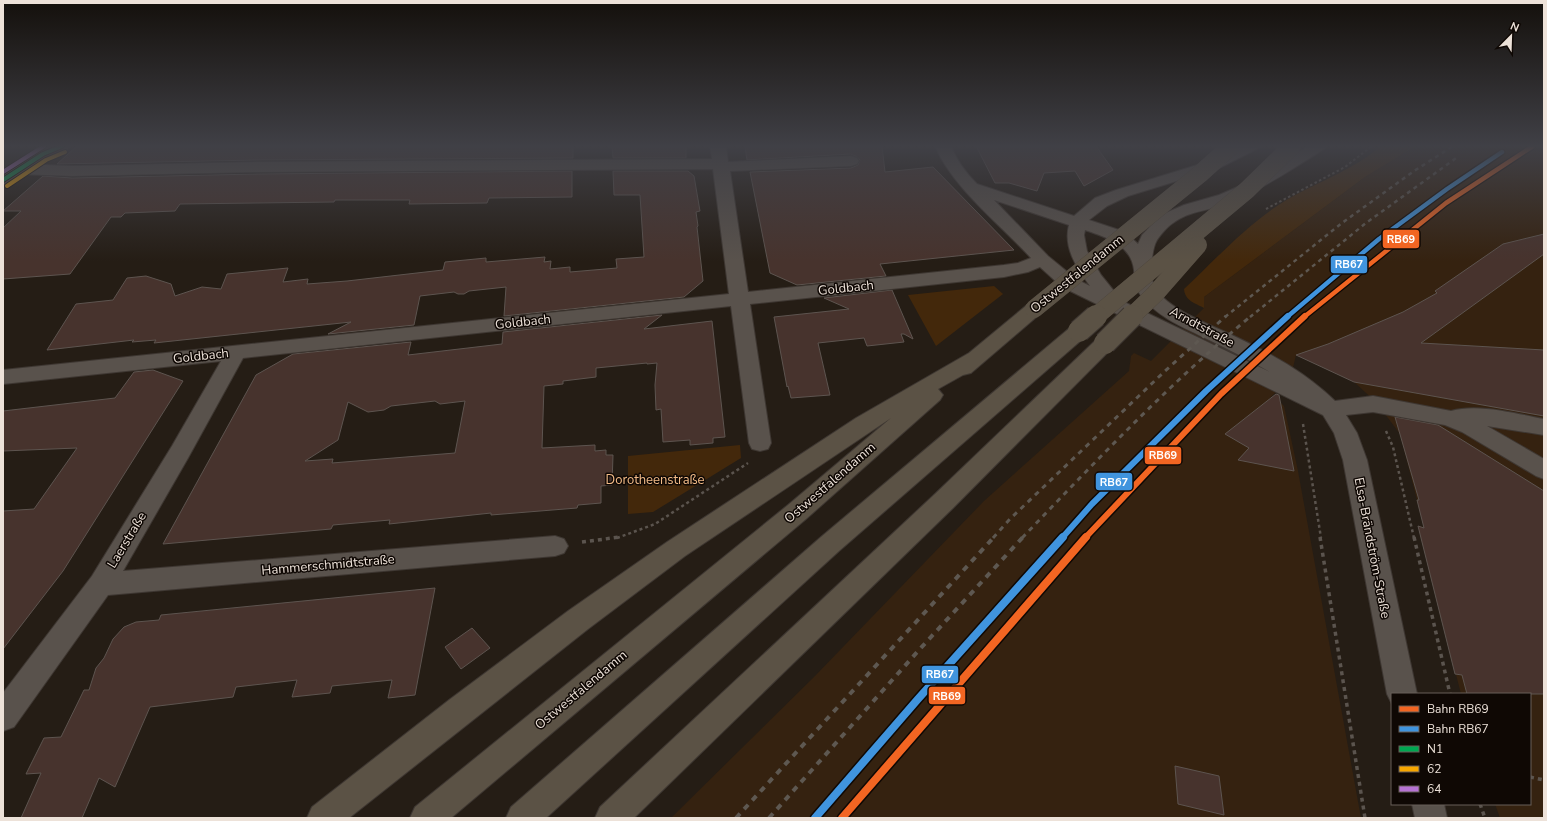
<svg xmlns="http://www.w3.org/2000/svg" width="1547" height="821" font-family="'Nunito Sans',sans-serif">
  <style>
    .built { fill: #352210 }
    .green { fill: #43280b }
    .building { fill: #47332d; stroke: #5d544f; fill-rule: evenodd }
    .lines { fill: none; stroke-linecap: round; stroke-linejoin: round }
    .minor-casing { stroke: #3e3732; stroke-width: 2 }
    .major-casing { stroke: #3e3732; stroke-width: 2 }
    .highway-casing { stroke: #3e3732; stroke-width: 2 }
    .path-far2 { stroke: #5b544e; stroke-width: 2; stroke-dasharray: 2.5 2.5; stroke-linecap: butt }
    .path-far1 { stroke: #5b544e; stroke-width: 2.5; stroke-dasharray: 3 3; stroke-linecap: butt }
    .path { stroke: #5b544e; stroke-width: 3.5; stroke-dasharray: 4 4; stroke-linecap: butt }
    .minor { fill: #59524c; fill-rule: evenodd }
    .major { fill: #5c5449; fill-rule: evenodd }
    .highway { fill: #5b5245; fill-rule: evenodd }
    .rail-far2 { stroke: #5e5851; stroke-width: 2.5; stroke-dasharray: 4 4; stroke-linecap: butt }
    .rail-far1 { stroke: #5e5851; stroke-width: 3; stroke-dasharray: 5 5; stroke-linecap: butt }
    .rail { stroke: #5e5851; stroke-width: 4; stroke-dasharray: 6 6; stroke-linecap: butt }
    .highway-bridge-far1-casing { stroke: #3e3732; stroke-width: 18; stroke-linecap: butt }
    .highway-bridge-casing { stroke: #3e3732; stroke-width: 24; stroke-linecap: butt }
    .highway-bridge-far1 { stroke: #5b5245; stroke-width: 18 }
    .highway-bridge { stroke: #5b5245; stroke-width: 22 }
    .bus-1-casing { stroke: #0f0804; stroke-width: 6 }
    .bus-2-casing { stroke: #0f0804; stroke-width: 6 }
    .bus-3-casing { stroke: #0f0804; stroke-width: 6 }
    .bus-1 { stroke: #00a651; stroke-width: 4 }
    .bus-2 { stroke: #f7a600; stroke-width: 4 }
    .bus-3 { stroke: #b673d3; stroke-width: 4 }
    .rail-1-far2-casing { stroke: #0f0804; stroke-width: 7 }
    .rail-1-far1-casing { stroke: #0f0804; stroke-width: 9 }
    .rail-1-casing { stroke: #0f0804; stroke-width: 11 }
    .rail-2-far2-casing { stroke: #0f0804; stroke-width: 7 }
    .rail-2-far1-casing { stroke: #0f0804; stroke-width: 9 }
    .rail-2-casing { stroke: #0f0804; stroke-width: 11 }
    .rail-1-far2 { stroke: #f26522; stroke-width: 4.5 }
    .rail-1-far1 { stroke: #f26522; stroke-width: 6 }
    .rail-1 { stroke: #f26522; stroke-width: 8 }
    .rail-2-far2 { stroke: #4094de; stroke-width: 4.5 }
    .rail-2-far1 { stroke: #4094de; stroke-width: 6 }
    .rail-2 { stroke: #4094de; stroke-width: 8 }
    .labels { text-anchor: middle; dominant-baseline: central; stroke-width: 3; stroke-linejoin: round; paint-order: stroke }
    .street-label { font-size: 13px; fill: #ede2d9; stroke: #0f0804 }
    .park-label { font-size: 13px; fill: #f3bc88; stroke: #0f0804 }
    .line-badge { stroke: #0f0804; stroke-width: 1.5 }
    .badge-label { font-size: 11px; text-anchor: middle; font-weight: bold; fill: #fff }
  </style>
  <rect width="100%" height="100%" fill="#251d15"/>
  <!-- built -->
  <path class="built" d="M1416,146H1544V818H1500L1495,804H1530V694H1461L1418,526L1424,527L1400,434L1376,402L1354,382L1296,355L1291,376L1269,399L1280,402L1284,406L1298,471L1361,818H671L815,676L984,501L1129,371L1131,356L1134,353L1151,361L1204,308V297L1365,177Z"/>
  <!-- green -->
  <g class="green">
    <path d="M1381,146H1416L1365,177L1204,297V308C1195,303 1185,301 1184,289C1217,258 1249,222 1288,199C1320,181 1353,170 1381,146Z"/>
    <path d="M994,286L1003,294L936,346L908,295Z"/>
    <path d="M740,445L741,458L653,512L628,514V456Z"/>
  </g>
  <!-- building -->
  <g class="building">
    <path d="M77,146H573V158L258,160L57,164Z"/>
    <path d="M612,146H686V158H613Z"/>
    <path d="M755,146H882L885,172L933,167L1014,250L880,264L886,276L797,285L770,273L750,172L851,168L858,165L860,160L857,157L851,154L747,160L745,147Z"/>
    <path d="M976,146H1096L1113,170L1084,186L1075,171L1044,173L1037,191L1009,183H995Z"/>
    <path d="M572,171V197L489,198L487,203L409,204L410,200H335L334,202L180,204L175,211L125,213L121,217H111L70,274L3,279V228L21,211H3L43,176L72,178L258,174Z"/>
    <path d="M613,171H688L694,176L700,211L696,212L698,226L697,227L703,281L684,297L504,316L506,287L469,291L464,294H458L454,292L420,296L414,325L328,334L351,322L154,343L156,340L132,342L134,340L47,350L76,304L113,300L127,278L146,276L171,284L175,296L202,287L221,289L227,274L288,268L283,282L308,279L307,284L347,281L443,270L445,262L486,258V262L545,257L544,262L551,261L550,269L570,267V272L617,268L616,259L644,257L640,195H614Z"/>
    <path d="M1544,234V254L1421,343L1544,350V416L1354,382L1296,355L1328,344L1403,312L1437,293L1435,291L1503,244Z"/>
    <path d="M892,290L913,339L904,334H901L904,342L867,346L864,338L818,343L830,395L791,398L788,386L787,387L774,317L849,309L824,298Z"/>
    <path d="M662,315L644,329L712,321L725,437L713,438V443L690,445V440L663,442L661,409L656,410L655,385L657,363L647,364V363L596,368V377L563,381V384L544,386L542,448L595,445V451L606,450V455H613L612,485L601,486V503L578,505L577,508L491,515V513L389,524L390,520L333,525L331,529L163,544L256,375L293,354L411,342L408,355L502,344L503,332ZM435,401L440,404L465,401L455,453L332,463L333,459L305,461L338,440L348,402L368,412L384,410L391,406Z"/>
    <path d="M153,370L183,381L63,571L3,649V511L34,509L77,448L3,451V411L115,398L134,372Z"/>
    <path d="M1276,394L1279,395L1294,471L1238,460L1249,448L1225,434Z"/>
    <path d="M1395,417L1438,425L1544,491V694H1467L1462,675L1455,674L1418,526L1424,528L1417,500H1419Z"/>
    <path d="M435,588L415,695L388,698L392,680L332,686L330,693L292,697L297,680L236,687L233,697L150,707L115,787L99,778L82,818H21L41,773L26,774L44,738L61,737L84,690H89L96,668L104,658L113,639L124,627L136,622L159,620L161,615Z"/>
    <path d="M472,628L490,648L461,669L445,647Z"/>
    <path d="M1175,766L1219,776L1224,815L1178,804Z"/>
  </g>
  <g class="lines">
    <!-- minor casing -->
    <g class="minor-casing">
      <g id="minor">
        <path d="M710,146H726L728,162L851,156L857,158L859,161L857,164L851,166L730,171L748,292L1004,265L1018,263L1031,258C1000,224 953,188 935,146H951C957,161 966,173 977,184L1074,216L1095,198L1116,190L1207,162L1240,146H1260L1257,149L1219,168L1128,196L1107,206L1089,220L1125,232L1138,244L1142,235L1161,215L1184,205L1219,195L1254,180L1308,146H1327L1324,149C1294,168 1265,187 1233,202C1214,210 1190,210 1173,223C1168,226 1160,235 1157,240C1151,250 1149,280 1156,290C1173,312 1212,325 1236,337C1272,354 1306,373 1335,401L1373,396L1451,411C1478,403 1517,414 1544,419V435L1487,426L1544,459V479L1536,476L1462,432L1445,425L1373,412L1346,415L1357,433L1367,460L1417,694H1392V704L1387,694L1343,460L1334,433L1323,415L1062,287L1040,267L1028,272L1004,277L750,304L771,443L768,449L760,451L752,449L749,443L731,306L243,358L188,458L123,571L555,536L564,539L568,546L564,553L555,556L108,595L14,727L3,731V693L92,576L172,446L221,361L3,384V370L729,294L713,169L258,172L72,176L19,174L13,172L11,169L13,166L19,164L72,166L258,162L712,159ZM994,200L1069,225C1063,248 1077,268 1090,286L1076,279L1048,256ZM1085,230C1105,237 1131,244 1134,270C1135,282 1135,289 1143,298C1159,318 1185,328 1207,339C1228,349 1249,360 1270,372L1122,301L1101,275L1087,251L1084,235Z"/>
        <path d="M1412,804H1444L1447,818H1415Z"/>
      </g>
    </g>
    <!-- major casing -->
    <g class="major-casing">
      <path id="major" d="M49,146H70L67,149L48,157L9,183L3,185V173L38,151Z"/>
    </g>
    <!-- highway casing -->
    <g class="highway-casing">
      <g id="highway">
        <path d="M1034,303L1041,305L1044,309L1041,313L971,373L963,375L938,389L943,395L940,400L806,519L451,818H410L415,807L788,505L891,418L685,556L588,629L349,818H307L312,807L449,700L568,611L667,542L856,418L969,353L1027,305Z"/>
        <path d="M1079,325L1086,326L1089,331L1086,336L839,551L546,818H506L511,807L821,537L1072,326Z"/>
        <path d="M1105,336L1112,338L1115,343L1112,348L953,508L634,818H595L600,807L935,494L1098,338Z"/>
      </g>
    </g>
    <!-- path-far2 -->
    <path class="path-far2" d="M1266,209L1345,167L1372,146"/>
    <!-- path-far1 -->
    <g class="path-far1">
      <path d="M1303,424L1321,538"/>
      <path d="M1386,431L1393,447L1414,538"/>
      <path d="M617,538L655,524L748,463"/>
    </g>
    <!-- path -->
    <g class="path">
      <path d="M1320,537L1365,818"/>
      <path d="M1414,537L1450,694"/>
      <path d="M582,542L620,537"/>
      <path d="M1530,777L1544,780"/>
      <path d="M1480,804L1485,818"/>
    </g>
    <!-- minor -->
    <use href="#minor" class="minor"/>
    <!-- major -->
    <use href="#major" class="major"/>
    <!-- highway -->
    <use href="#highway" class="highway"/>
    <!-- rail-far2 -->
    <g class="rail-far2">
      <path d="M1225,317L1342,223L1414,171L1453,146"/>
      <path d="M1250,317L1366,223L1459,156"/>
    </g>
    <!-- rail-far1 -->
    <g class="rail-far1">
      <path d="M993,538L1010,519L1165,371L1226,316"/>
      <path d="M1022,538C1096,461 1169,384 1251,316"/>
    </g>
    <!-- rail -->
    <g class="rail">
      <path d="M736,818L994,537"/>
      <path d="M769,818L919,650L1023,537"/>
    </g>
    <!-- highway-bridge-far1 casing -->
    <g class="highway-bridge-far1-casing">
      <g id="highway-bridge-far1">
        <path d="M1034,309L1200,174L1231,146"/>
        <path d="M1095,317L1247,190L1292,146"/>
        <path d="M1131,317L1155,294L1198,245"/>
      </g>
    </g>
    <!-- highway-bridge casing -->
    <g class="highway-bridge-casing">
      <g id="highway-bridge">
        <path d="M1079,331L1096,316"/>
        <path d="M1105,343L1132,316"/>
      </g>
    </g>
    <!-- highway-bridge-far1 -->
    <use href="#highway-bridge-far1" class="highway-bridge-far1"/>
    <!-- highway-bridge -->
    <use href="#highway-bridge" class="highway-bridge"/>
    <!-- bus-1 casing -->
    <g class="bus-1-casing">
      <path id="bus-1" d="M3,180L43,154L62,146"/>
    </g>
    <!-- bus-2 casing -->
    <g class="bus-2-casing">
      <path id="bus-2" d="M7,186L46,160L65,152"/>
    </g>
    <!-- bus-3 casing -->
    <g class="bus-3-casing">
      <path id="bus-3" d="M3,172L44,146"/>
    </g>
    <!-- bus-1 -->
    <use href="#bus-1" class="bus-1"/>
    <!-- bus-2 -->
    <use href="#bus-2" class="bus-2"/>
    <!-- bus-3 -->
    <use href="#bus-3" class="bus-3"/>
    <!-- rail-1-far2 casing -->
    <g class="rail-1-far2-casing">
      <path id="rail-1-far2" d="M1304,317L1446,203L1533,146"/>
    </g>
    <!-- rail-1-far1 casing -->
    <g class="rail-1-far1-casing">
      <path id="rail-1-far1" d="M1085,538L1221,394L1305,316"/>
    </g>
    <!-- rail-1 casing -->
    <g class="rail-1-casing">
      <path id="rail-1" d="M842,818L1086,537"/>
    </g>
    <!-- rail-2-far2 casing -->
    <g class="rail-2-far2-casing">
      <path id="rail-2-far2" d="M1287,317L1379,239L1447,189L1502,152"/>
    </g>
    <!-- rail-2-far1 casing -->
    <g class="rail-2-far1-casing">
      <path id="rail-2-far1" d="M1062,538L1092,504L1206,391L1288,316"/>
    </g>
    <!-- rail-2 casing -->
    <g class="rail-2-casing">
      <path id="rail-2" d="M815,818L918,699L1063,537"/>
    </g>
    <!-- rail-1-far2 -->
    <use href="#rail-1-far2" class="rail-1-far2"/>
    <!-- rail-1-far1 -->
    <use href="#rail-1-far1" class="rail-1-far1"/>
    <!-- rail-1 -->
    <use href="#rail-1" class="rail-1"/>
    <!-- rail-2-far2 -->
    <use href="#rail-2-far2" class="rail-2-far2"/>
    <!-- rail-2-far1 -->
    <use href="#rail-2-far1" class="rail-2-far1"/>
    <!-- rail-2 -->
    <use href="#rail-2" class="rail-2"/>
  </g>
  <!-- sky -->
  <linearGradient id="sky" x2="0" y2="1"><stop stop-color="#14100c"/><stop offset="0.56" stop-color="#404046"/><stop offset="1" stop-color="#404046" stop-opacity="0"/></linearGradient>
  <rect width="1547" height="261" fill="url(#sky)"/>
  <g class="labels">
    <!-- street labels -->
    <g class="street-label">
      <text transform="translate(1077 274) rotate(-39)">Ostwestfalendamm</text>
      <text transform="translate(846 288) rotate(-6)">Goldbach</text>
      <text transform="translate(523 322) rotate(-6)">Goldbach</text>
      <text transform="translate(1202 327) rotate(28)">Arndtstraße</text>
      <text transform="translate(201 356) rotate(-6)">Goldbach</text>
      <text transform="translate(830 483) rotate(-41)">Ostwestfalendamm</text>
      <text transform="translate(127 540) rotate(-59)">Laerstraße</text>
      <text transform="translate(1372 548) rotate(79)">Elsa-Brändström-Straße</text>
      <text transform="translate(328 565) rotate(-5)">Hammerschmidtstraße</text>
      <text transform="translate(581 690) rotate(-40)">Ostwestfalendamm</text>
    </g>
    <!-- park labels -->
    <g class="park-label">
      <text x="655" y="480">Dorotheenstraße</text>
    </g>
  </g>
  <g class="line-badge">
    <rect x="1382" y="229" width="38" height="20" rx="4" fill="#f26522"/>
    <rect x="1330" y="255" width="38" height="19" rx="4" fill="#4094de"/>
    <rect x="1144" y="446" width="38" height="19" rx="4" fill="#f26522"/>
    <rect x="1095" y="472" width="38" height="19" rx="4" fill="#4094de"/>
    <rect x="921" y="665" width="38" height="19" rx="4" fill="#4094de"/>
    <rect x="928" y="686" width="38" height="19" rx="4" fill="#f26522"/>
  </g>
  <g class="badge-label">
    <text x="1401" y="243">RB69</text>
    <text x="1349" y="268">RB67</text>
    <text x="1163" y="459">RB69</text>
    <text x="1114" y="486">RB67</text>
    <text x="940" y="678">RB67</text>
    <text x="947" y="700">RB69</text>
  </g>
  <!-- border -->
  <rect width="1547" height="821" fill="none" stroke="#ede2d9" stroke-width="8"/>
  <!-- legend -->
  <rect x="1391" y="693" width="140" height="112" fill="#0f0804" stroke="#685f59"/>
  <rect x="1399" y="706" width="20" height="6" fill="#f26522" stroke="#685f59"/>
  <text x="1427" y="713" font-size="12" fill="#ede2d9">Bahn RB69</text>
  <rect x="1399" y="726" width="20" height="6" fill="#4094de" stroke="#685f59"/>
  <text x="1427" y="733" font-size="12" fill="#ede2d9">Bahn RB67</text>
  <rect x="1399" y="746" width="20" height="6" fill="#00a651" stroke="#685f59"/>
  <text x="1427" y="753" font-size="12" fill="#ede2d9">N1</text>
  <rect x="1399" y="766" width="20" height="6" fill="#f7a600" stroke="#685f59"/>
  <text x="1427" y="773" font-size="12" fill="#ede2d9">62</text>
  <rect x="1399" y="786" width="20" height="6" fill="#b673d3" stroke="#685f59"/>
  <text x="1427" y="793" font-size="12" fill="#ede2d9">64</text>
  <!-- north arrow -->
  <g transform="translate(1511 36) rotate(23)" stroke="#0f0804" stroke-width="3" paint-order="stroke">
  <path d="M0-3L7 15L0 10L-7 15Z" fill="#ede2d9"/>
  <text y="-6" font-size="11" font-weight="bold" text-anchor="middle" fill="#ede2d9">N</text>
  </g>
</svg>
